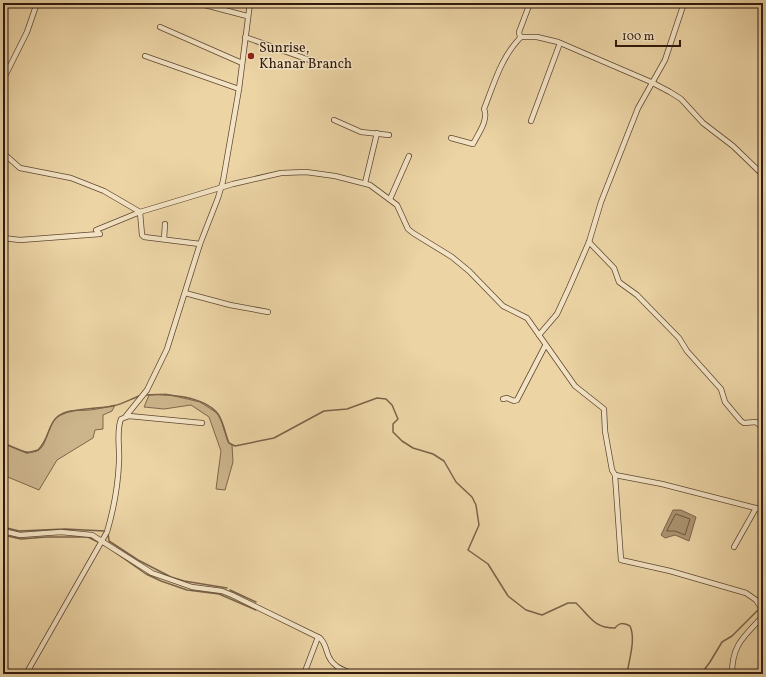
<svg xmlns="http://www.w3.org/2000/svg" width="766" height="677" font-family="Vollkorn,serif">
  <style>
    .green { fill: #ccb48b; stroke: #7e664c }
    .water { fill: #ac9471; stroke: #7a6349 }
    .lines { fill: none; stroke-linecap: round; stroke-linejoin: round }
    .shore { stroke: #6e563e; stroke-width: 1 }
    .stream { stroke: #7a6349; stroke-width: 1.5 }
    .minor-casing { stroke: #5e4832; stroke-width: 6 }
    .minor { stroke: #f3e3c4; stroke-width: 4.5 }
    .poi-dot { fill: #8f2418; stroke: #f3e3c4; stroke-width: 1.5 }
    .labels { text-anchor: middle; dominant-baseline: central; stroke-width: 3; stroke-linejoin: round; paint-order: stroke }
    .poi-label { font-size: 14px; fill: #2f190c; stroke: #f3e3c4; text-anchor: start }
  </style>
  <rect width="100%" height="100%" fill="#ecd4a5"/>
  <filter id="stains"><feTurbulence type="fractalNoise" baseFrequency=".005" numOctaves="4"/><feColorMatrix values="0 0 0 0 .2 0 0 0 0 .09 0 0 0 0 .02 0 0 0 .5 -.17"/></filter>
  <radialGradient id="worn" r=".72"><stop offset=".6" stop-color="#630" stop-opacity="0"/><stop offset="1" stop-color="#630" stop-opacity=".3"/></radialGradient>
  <!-- green -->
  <g class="green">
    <path d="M166,394L200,402L217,413L221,420L228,442L232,445L233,462L225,490L216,489L221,451L209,417L191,405L164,409L144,407L149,395Z"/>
    <path d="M115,405L112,411L103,415V429L95,430L93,438L57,460L39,490L3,475V443C59,471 36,427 63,413C71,409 82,411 90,410C99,409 107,407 115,405Z"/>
  </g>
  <!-- water -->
  <path class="water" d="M673,510H681L696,517L689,541L675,535L665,538L661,535Z"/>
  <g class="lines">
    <!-- shore -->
    <path class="shore" d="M676,514L690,519L685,535L675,531H667Z"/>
    <!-- stream -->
    <g class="stream">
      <path d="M145,395C166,393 204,396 218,414C224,423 225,434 229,443L235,446L274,438L324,411L347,409L377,398L386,399L392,405L398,419L393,424V432L402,441L413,448L433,454L444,461L456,482L472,497L476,505L479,525L468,550L488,564L508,596L526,610L542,615L568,603H576C589,615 593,628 615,628C620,622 623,623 630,626C636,639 629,660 627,674"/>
      <path d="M3,443L27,453L38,450C49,439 48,426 56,418C65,408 98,409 113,406C122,404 131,399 139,396"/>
      <path d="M3,527L19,531L65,529L105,531"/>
      <path d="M108,533L109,541L138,560L171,577L184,581L227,588"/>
      <path d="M3,535L21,539L46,537H88L106,546L146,574L161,581L187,590L219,594L256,610"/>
      <path d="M230,590L256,602"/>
      <path d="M701,674L710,662L722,642L732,636L763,605"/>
    </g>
    <!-- minor casing -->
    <g class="minor-casing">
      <g id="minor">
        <path d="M530,3L519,32L520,37H537L558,42L651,82L670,92L681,99L703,123L733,146L763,175"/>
        <path d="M205,5L247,16"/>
        <path d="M160,27L242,63"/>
        <path d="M245,37L326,66"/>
        <path d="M145,56L239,89"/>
        <path d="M3,80L27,32L37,3"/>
        <path d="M334,120L361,132L389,135"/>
        <path d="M531,121L560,43"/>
        <path d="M451,138L473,144C478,134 489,120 484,109C494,84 501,57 521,37"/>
        <path d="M3,153L20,168L71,178L104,191L140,212L142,235L144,237L200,244"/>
        <path d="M365,183L377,133"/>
        <path d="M390,199L409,156"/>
        <path d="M3,238L20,240L100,234L96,230L140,212L233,184L281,173L306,172L335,176L370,185L397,205L408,229L413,233L452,257L469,271L503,306L527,318L575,386L604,409L605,431L612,470L615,475L662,484L763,510"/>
        <path d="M164,239L165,224"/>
        <path d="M589,242L614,268L619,282L637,295L679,338L687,351L721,389L725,402L741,421L744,423L756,422L763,428"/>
        <path d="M185,293L230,305L268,312"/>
        <path d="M539,335L557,314L569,288L589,242L601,202L638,108L665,60L684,3"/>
        <path d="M503,399L507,398L514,401L517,400L545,346"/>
        <path d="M126,416L147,390L167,349L200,244L218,198L223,181L239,89L250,3"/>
        <path d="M615,475L621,560L670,571L746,593L756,600L763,611"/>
        <path d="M3,531L20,535L61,532L92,535L152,573L192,587L222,591L232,595L320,638C325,643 325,646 327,652C331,666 342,670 354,674"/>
        <path d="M734,547L756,508"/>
        <path d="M26,674L107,532C114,508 118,486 119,462C120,449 116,431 121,419L129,416L202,423"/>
        <path d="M304,674L318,637"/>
        <path d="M732,674C732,644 744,637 763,616"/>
      </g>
    </g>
    <!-- minor -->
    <use href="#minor" class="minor"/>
  </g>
  <!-- markers -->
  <circle class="poi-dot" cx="251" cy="56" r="4"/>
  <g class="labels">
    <!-- poi labels -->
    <g class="poi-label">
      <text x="259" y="48">Sunrise,<tspan x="259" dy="16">Khanar Branch</tspan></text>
    </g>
  </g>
  <!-- margin -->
  <rect width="766" height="677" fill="none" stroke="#ecd4a5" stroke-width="16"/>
  <rect x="4" y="4" width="758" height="669" fill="none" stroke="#2f190c" stroke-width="2"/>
  <rect x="8" y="8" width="750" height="661" fill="none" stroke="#2f190c"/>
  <!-- scale -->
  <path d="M616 40v6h64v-6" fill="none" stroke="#2f190c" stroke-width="2"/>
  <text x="622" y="40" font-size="12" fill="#2f190c" stroke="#f3e3c4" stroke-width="3" paint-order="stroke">100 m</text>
  <rect width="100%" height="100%" filter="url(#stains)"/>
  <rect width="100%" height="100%" fill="url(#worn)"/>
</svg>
